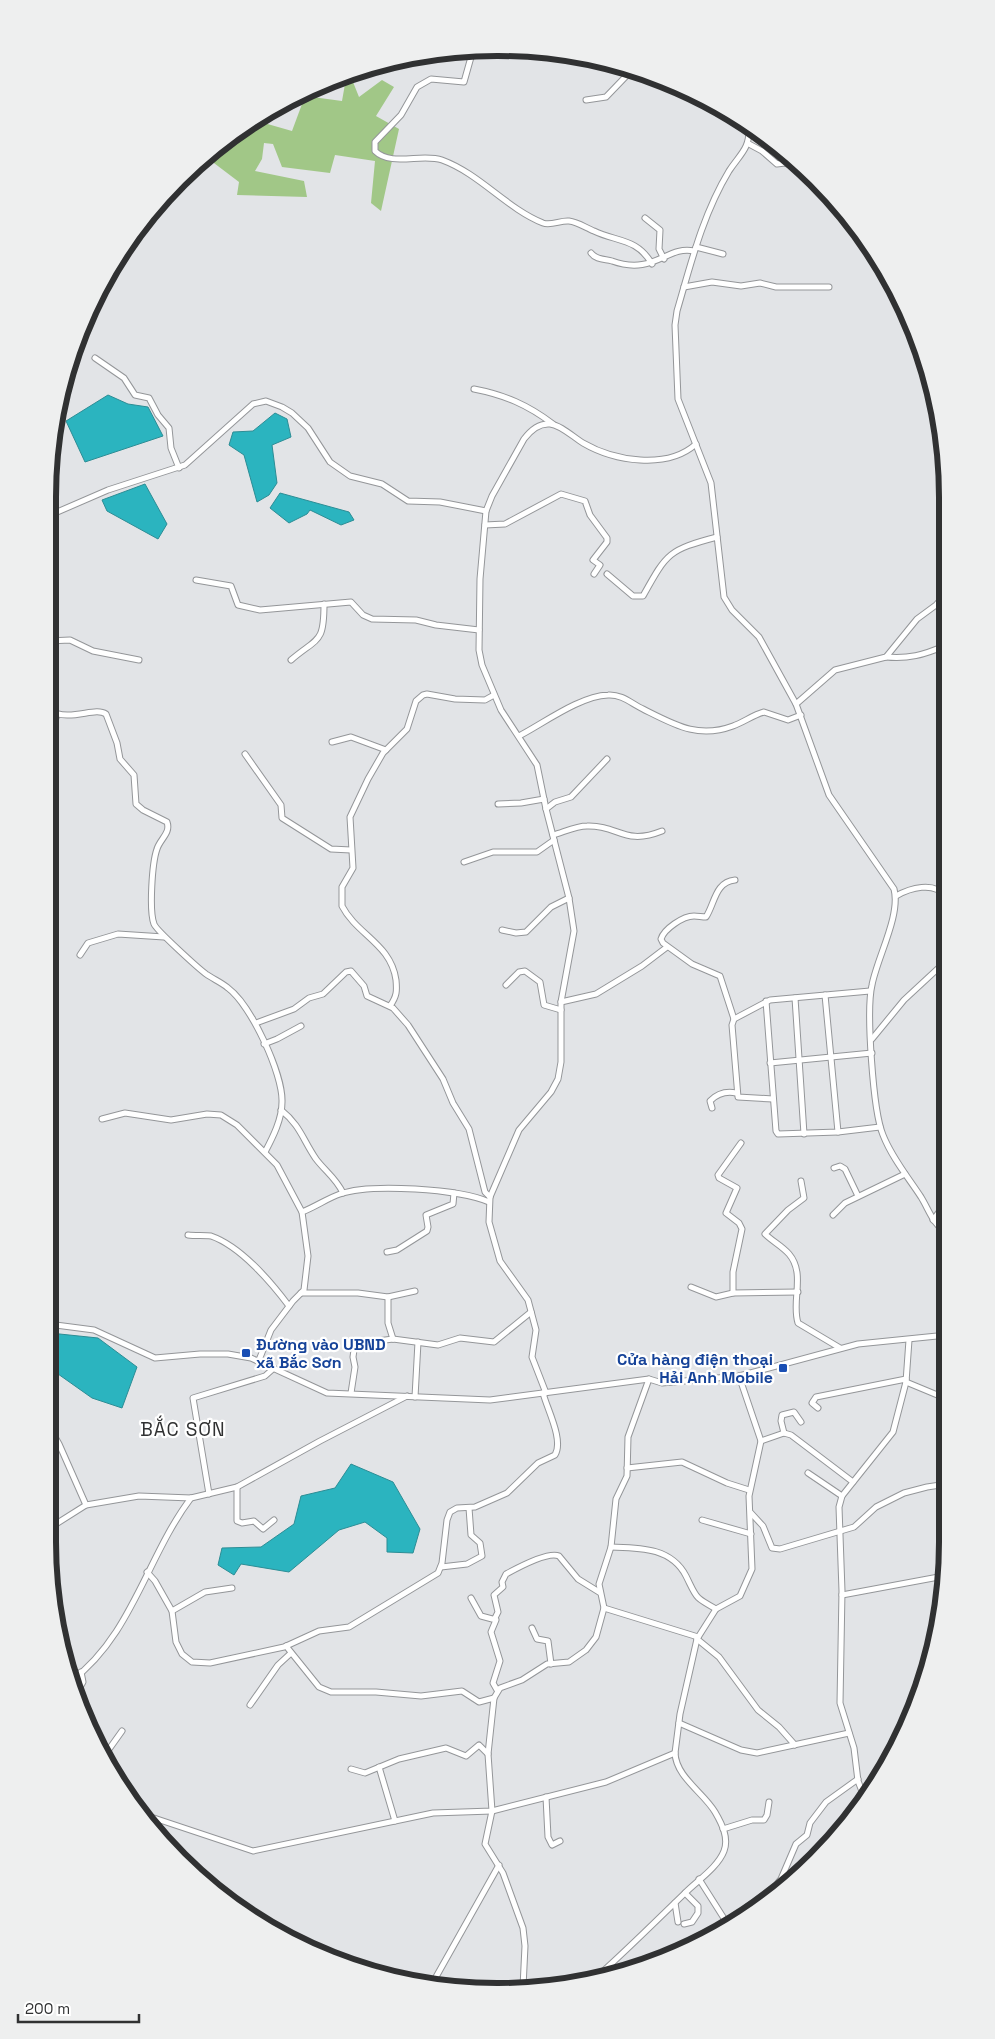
<svg xmlns="http://www.w3.org/2000/svg" width="995" height="2039" font-family="'Space Grotesk',sans-serif">
  <style>
    .green { fill: #a1c787 }
    .water { fill: #2bb4bf; stroke: #2c8d95 }
    .lines { fill: none; stroke-linecap: round; stroke-linejoin: round }
    .minor-casing { stroke: #949699; stroke-width: 7 }
    .minor { stroke: #fff; stroke-width: 5 }
    .transit-dot { fill: #1a4fb4; stroke: #fff; stroke-width: 2 }
    .labels { text-anchor: middle; dominant-baseline: central; stroke-width: 4.5; stroke-linejoin: round; paint-order: stroke }
    .transit-label { font-size: 16px; font-weight: bold; fill: #164399; stroke: #fff; text-anchor: start }
    .quarter-label { font-size: 19px; letter-spacing: 1px; fill: #303132; stroke: #fff }
    .rim { fill: none; stroke: #303132; stroke-width: 6 }
  </style>
  <rect width="100%" height="100%" fill="#e2e4e7"/>
  <!-- green -->
  <path class="green" d="M351,77L359,97L382,80L394,87L376,116L399,129L381,211L371,203L375,161L335,155L330,173L282,167L273,144L264,143L262,159L255,171L304,181L307,197L237,195L239,182L206,157L248,123L288,101L285,108L257,121L292,131L305,96L342,101L345,84Z"/>
  <!-- water -->
  <g class="water">
    <path d="M108,395L128,404L148,407L163,436L85,462L66,421Z"/>
    <path d="M275,413L287,419L291,437L272,445L277,483L269,495L257,502L244,455L229,445L233,432L253,431Z"/>
    <path d="M145,484L167,524L158,539L107,511L102,500Z"/>
    <path d="M280,493L349,512L354,520L341,525L310,510L307,514L289,523L270,508Z"/>
    <path d="M50,1333L98,1338L137,1367L122,1408L92,1398L51,1369Z"/>
    <path d="M351,1464L393,1482L420,1529L413,1553L387,1552V1538L365,1522L339,1530L289,1572L241,1564L234,1575L218,1565L222,1548L261,1547L294,1524L301,1496L335,1488Z"/>
  </g>
  <g class="lines">
    <!-- minor casing -->
    <g class="minor-casing">
      <g id="minor">
        <path d="M473,50L464,82L431,79L417,87L401,115L375,142V151C391,167 422,153 442,160C480,174 506,208 543,223C551,226 561,220 569,221C578,222 586,228 594,231C617,242 637,238 652,264"/>
        <path d="M586,100L606,97L632,70"/>
        <path d="M749,127C750,149 740,154 729,171C703,214 691,263 677,311L675,325L678,399L711,483L724,597L732,610L759,637L796,704L829,795L894,889C901,915 877,958 872,985C866,1010 873,1111 883,1135C892,1158 908,1177 921,1197C929,1210 933,1224 946,1233"/>
        <path d="M749,144L762,151L777,164L793,162"/>
        <path d="M787,164L799,168"/>
        <path d="M645,218L660,230L659,249L664,259"/>
        <path d="M696,247L723,254"/>
        <path d="M591,253C596,260 605,259 612,261C654,276 667,245 694,251"/>
        <path d="M684,287L712,282L741,286L760,283L776,287H829"/>
        <path d="M95,358L124,378L135,395L149,398L158,415L169,428L171,448L179,468"/>
        <path d="M474,389C505,395 528,405 553,424"/>
        <path d="M48,516L108,490L185,465L253,404L266,401L282,407L292,413L308,428L330,462L350,476L382,484L408,501L440,502L486,511"/>
        <path d="M485,525L505,524L561,494L585,501L590,515L607,538V542L593,560L600,565L594,574"/>
        <path d="M607,574L633,596H643C667,553 668,550 717,537"/>
        <path d="M196,580L231,586L238,605L260,610L351,602L363,615L372,619L416,620L436,625L479,630"/>
        <path d="M48,641L70,640L93,651L139,660"/>
        <path d="M886,657C908,659 924,655 944,646"/>
        <path d="M291,660C318,637 324,644 324,604"/>
        <path d="M796,704L835,670L886,657L917,619L936,605L944,596"/>
        <path d="M48,710C71,723 94,706 106,714L117,743L120,759L134,775L136,804L143,810L167,822C171,833 160,839 157,849C152,863 149,911 154,924C156,930 198,968 206,974C213,979 221,982 228,988C251,1005 283,1074 282,1102C282,1119 273,1137 265,1152"/>
        <path d="M48,727L54,723L57,715"/>
        <path d="M519,736C544,723 580,696 608,695C622,694 632,704 643,709C675,725 698,739 733,726C744,722 753,715 764,712L788,720L801,715"/>
        <path d="M332,742L351,737L386,750"/>
        <path d="M245,754L281,805L282,818L331,849L351,850"/>
        <path d="M498,804L521,803L544,799"/>
        <path d="M546,809L555,802L571,797L607,759"/>
        <path d="M553,835C564,832 576,826 587,826C619,825 624,846 662,831"/>
        <path d="M464,862L493,852H537L554,840"/>
        <path d="M735,880C715,882 715,903 706,917C702,917 698,916 694,916C683,916 664,929 661,939L663,943L692,964L720,976L734,1019L732,1025L738,1097L773,1099"/>
        <path d="M896,896C910,888 934,881 945,896"/>
        <path d="M502,930L516,933L526,932L551,907L569,898"/>
        <path d="M80,955L88,943L118,934L164,937"/>
        <path d="M506,985L519,972L525,971L540,982L544,1005L561,1010"/>
        <path d="M825,995L838,1132"/>
        <path d="M795,998L804,1134"/>
        <path d="M766,1001L776,1131L778,1134L838,1132L880,1127"/>
        <path d="M561,1002L596,994L642,966L667,947"/>
        <path d="M390,1006C397,996 397,991 396,980C391,944 357,935 342,906V887L353,868L350,817L368,779L383,753L407,729L416,701L423,695L427,694L455,699L485,700L494,695"/>
        <path d="M734,1019L770,1000L870,991"/>
        <path d="M256,1023L294,1009L309,998L323,994L346,972L351,971L364,986L367,996L393,1008L408,1025L443,1079L453,1103L469,1129L485,1192L490,1197"/>
        <path d="M872,1039L904,1000L945,962"/>
        <path d="M264,1044L277,1039L301,1026"/>
        <path d="M770,1063L872,1053"/>
        <path d="M712,1108L710,1101C717,1094 726,1091 736,1093"/>
        <path d="M281,1110C300,1125 303,1140 316,1159C325,1171 336,1178 343,1193"/>
        <path d="M102,1119L125,1113L171,1120L207,1114L221,1115L237,1125L277,1165L302,1212L308,1256L304,1290L293,1301L271,1330L259,1360"/>
        <path d="M834,1168L840,1166L845,1169L858,1196"/>
        <path d="M801,1181L804,1198L788,1210L765,1234C772,1241 782,1246 789,1254C806,1274 791,1301 798,1323L840,1348"/>
        <path d="M302,1212C315,1207 328,1198 340,1194C370,1183 461,1189 489,1202"/>
        <path d="M833,1215L845,1203L905,1174"/>
        <path d="M933,1220L946,1203"/>
        <path d="M188,1235C195,1236 205,1235 211,1236C240,1246 271,1282 289,1306"/>
        <path d="M387,1252L397,1250L427,1231L428,1227L426,1215L453,1204L454,1193"/>
        <path d="M691,1287L716,1297L733,1293L798,1292"/>
        <path d="M301,1293H358L388,1297L415,1291"/>
        <path d="M733,1293V1272L742,1229L739,1223L726,1213L737,1188L719,1178L718,1175L741,1143"/>
        <path d="M388,1297V1323L393,1339"/>
        <path d="M48,1324L94,1330L155,1358L200,1354H228L251,1358L327,1393L490,1400L649,1379L662,1383L739,1376L858,1344L947,1335"/>
        <path d="M347,1345L393,1339L438,1345L460,1338L494,1342L531,1312"/>
        <path d="M906,1382L947,1399"/>
        <path d="M351,1393L355,1367L353,1357L355,1343"/>
        <path d="M546,1393L532,1357L536,1330L528,1300L500,1261L489,1222L490,1197L519,1130L551,1092L558,1079L561,1062V1002L574,931L569,898L546,809L537,765L501,710L482,665L479,650L480,579L486,511L492,496L524,439C530,431 539,423 550,424C561,425 573,437 583,443C614,461 667,470 696,444"/>
        <path d="M415,1397L418,1342"/>
        <path d="M818,1408L812,1403L816,1397L906,1379"/>
        <path d="M48,1425L59,1444L86,1505"/>
        <path d="M784,1433L781,1421L782,1415L794,1412L801,1422"/>
        <path d="M761,1441L784,1433L791,1435L853,1482"/>
        <path d="M627,1468L682,1462L727,1483L749,1490"/>
        <path d="M808,1473L842,1496"/>
        <path d="M237,1487V1521L242,1523L254,1521L263,1529L274,1520"/>
        <path d="M209,1494L193,1398L265,1376L274,1368"/>
        <path d="M751,1513L763,1526L772,1548L780,1549L854,1527L876,1507L904,1493L927,1487L947,1484"/>
        <path d="M702,1520L751,1534"/>
        <path d="M48,1529L86,1505L139,1496L191,1498L237,1487L320,1441L407,1396"/>
        <path d="M611,1547C639,1548 671,1547 686,1576C697,1598 694,1597 716,1609"/>
        <path d="M441,1567L467,1564L482,1556L480,1543L471,1535L469,1508"/>
        <path d="M147,1572L155,1581L172,1611L176,1642L182,1654L192,1662L210,1663L284,1647L319,1631L349,1627L438,1573L442,1563L447,1520L450,1512L457,1508L475,1507L507,1493L538,1463L555,1455C564,1440 547,1409 543,1393"/>
        <path d="M842,1595L944,1576"/>
        <path d="M471,1598L481,1616L496,1620L491,1632L500,1661L493,1683L497,1690"/>
        <path d="M604,1608L698,1637"/>
        <path d="M172,1611L205,1592L232,1588"/>
        <path d="M495,1618L498,1612L494,1595L503,1587L502,1582L506,1574C517,1568 548,1551 559,1556L578,1579L599,1592"/>
        <path d="M532,1628L537,1639L548,1641L551,1664"/>
        <path d="M697,1639L719,1657L758,1710L779,1727L795,1745"/>
        <path d="M286,1646L319,1687L331,1692H376L421,1696L462,1691L479,1702L494,1698"/>
        <path d="M71,1681C132,1636 147,1556 191,1498"/>
        <path d="M76,1694L83,1682L81,1672"/>
        <path d="M250,1705L278,1665L291,1653"/>
        <path d="M679,1723L741,1750L757,1753L849,1733"/>
        <path d="M107,1752L122,1731"/>
        <path d="M379,1767L395,1821"/>
        <path d="M351,1769L365,1773L399,1759L446,1748L466,1756L479,1745L488,1754"/>
        <path d="M546,1797L548,1837L552,1845L560,1841"/>
        <path d="M865,1799L858,1781L854,1748L840,1703L842,1591L839,1507L842,1496L893,1432L906,1382L909,1340"/>
        <path d="M139,1813L253,1851L433,1813L492,1811L606,1782L675,1753"/>
        <path d="M723,1829L752,1820H764L767,1815L769,1802"/>
        <path d="M699,1879L725,1920L724,1925"/>
        <path d="M675,1903L678,1922"/>
        <path d="M725,1920L734,1917L776,1885L781,1879L796,1844L807,1835L810,1823L826,1802L858,1779"/>
        <path d="M684,1924L692,1922L698,1913V1906L685,1893"/>
        <path d="M600,1974C629,1948 657,1920 685,1893C697,1881 718,1867 724,1851C729,1838 722,1824 715,1812C704,1793 676,1777 675,1753L680,1714L697,1639L716,1609L740,1596L752,1569L749,1496L761,1441L739,1376"/>
        <path d="M432,1984L499,1865"/>
        <path d="M523,1987L525,1946L523,1928L503,1873L485,1844L492,1811L488,1754L494,1698L500,1688L522,1680L547,1664L569,1662L586,1650L596,1637L604,1608L599,1584L611,1547L616,1499L627,1476L628,1437L649,1379"/>
      </g>
    </g>
    <!-- minor -->
    <use href="#minor" class="minor"/>
  </g>
  <!-- markers -->
  <g class="transit-dot">
    <rect x="241" y="1348" width="10" height="10" rx="2.5"/>
    <rect x="778" y="1363" width="10" height="10" rx="2.5"/>
  </g>
  <g class="labels">
    <!-- transit labels -->
    <g class="transit-label">
      <text x="256" y="1344">Đường vào UBND<tspan x="256" dy="18">xã Bắc Sơn</tspan></text>
      <text x="773" y="1359" text-anchor="end">Cửa hàng điện thoại<tspan x="773" dy="18">Hải Anh Mobile</tspan></text>
    </g>
    <!-- quarter labels -->
    <g class="quarter-label">
      <text x="183" y="1429">BẮC SƠN</text>
    </g>
  </g>
  <!-- crop -->
  <path d="M0 0H995V2039H0ZM497 56H498A441 441 0 0 1 939 497V1542A441 441 0 0 1 498 1983H497A441 441 0 0 1 56 1542V497A441 441 0 0 1 497 56Z" fill="#eeefef" fill-rule="evenodd"/>
  <path class="rim" d="M497 56H498A441 441 0 0 1 939 497V1542A441 441 0 0 1 498 1983H497A441 441 0 0 1 56 1542V497A441 441 0 0 1 497 56Z"/>
  <!-- scale -->
  <path d="M18 2014v8h121v-8" fill="none" stroke="#303132" stroke-width="2.5"/>
  <text x="25" y="2014" font-size="15" fill="#303132" stroke="#ffffff" stroke-width="4" paint-order="stroke">200 m</text>
</svg>
